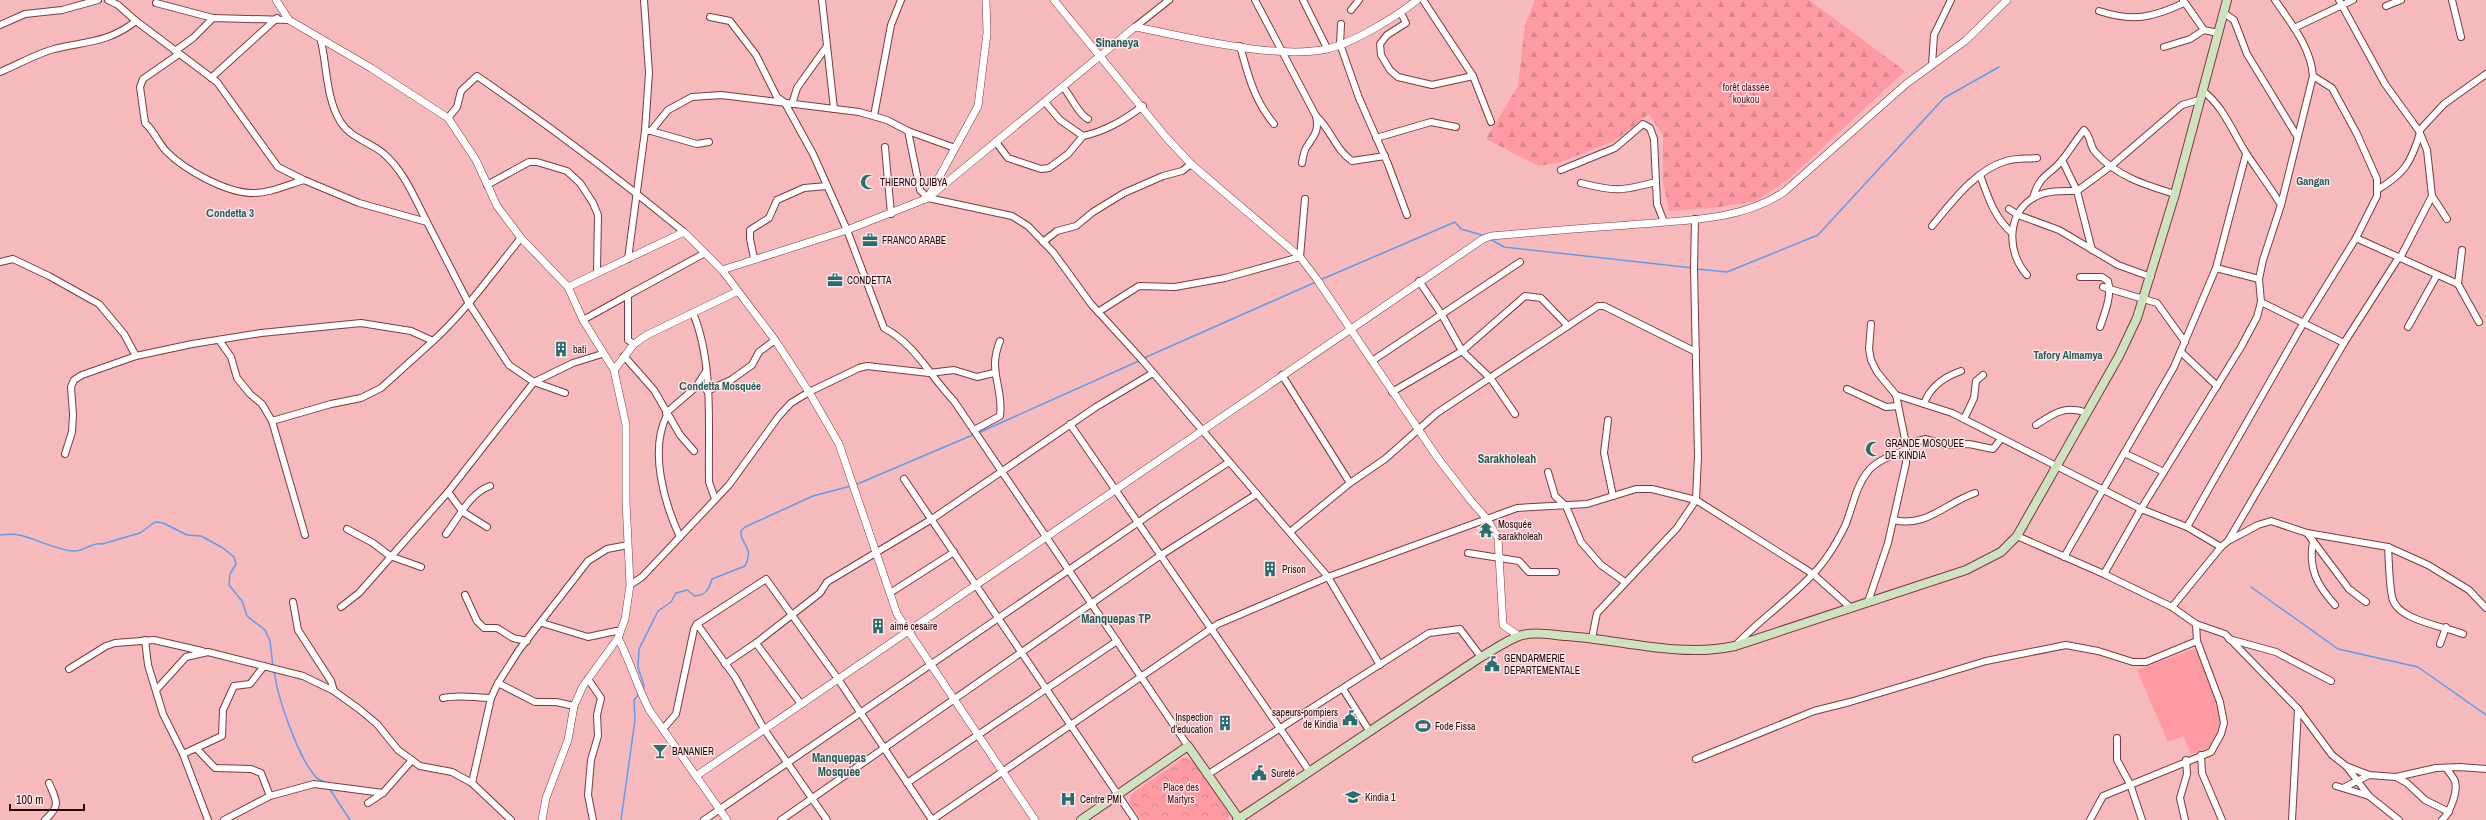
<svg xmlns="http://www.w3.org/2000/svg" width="2486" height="820" font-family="'Archivo Narrow',sans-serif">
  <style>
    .forest { fill: url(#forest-firs) }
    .park { fill: url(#park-crowns) }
    .pitch { fill: #fe9ba2 }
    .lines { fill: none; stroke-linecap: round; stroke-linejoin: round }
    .stream { stroke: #5f9ced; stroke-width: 1.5 }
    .minor-casing { stroke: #7b3b41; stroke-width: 8 }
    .tertiary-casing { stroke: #7b3b41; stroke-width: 8 }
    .secondary-casing { stroke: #7b3b41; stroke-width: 10 }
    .minor { stroke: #fff; stroke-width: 6 }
    .tertiary { stroke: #fff; stroke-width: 7 }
    .secondary { stroke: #cde2be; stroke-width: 8 }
    .labels { text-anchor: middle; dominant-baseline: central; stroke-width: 3; stroke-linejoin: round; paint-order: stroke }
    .park-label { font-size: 10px; fill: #530e1b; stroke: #fee5e6 }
    .poi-label { font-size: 10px; fill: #22080b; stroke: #fee5e6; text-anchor: start }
    .neighbourhood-label { font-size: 11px; font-weight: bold; fill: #225d5d; stroke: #fee5e6 }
    .quarter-label { font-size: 12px; font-weight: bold; fill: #225d5d; stroke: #fee5e6 }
  </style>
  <defs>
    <pattern id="forest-firs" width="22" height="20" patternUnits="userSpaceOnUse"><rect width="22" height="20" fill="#fe9ba2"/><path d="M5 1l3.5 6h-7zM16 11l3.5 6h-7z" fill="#d9848a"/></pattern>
    <pattern id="park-crowns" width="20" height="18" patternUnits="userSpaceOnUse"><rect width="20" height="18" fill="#fe9ba2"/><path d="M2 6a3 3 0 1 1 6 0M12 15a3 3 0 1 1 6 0" fill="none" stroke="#d9848a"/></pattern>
  </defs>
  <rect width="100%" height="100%" fill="#f6b9bc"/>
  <!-- forest -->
  <path class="forest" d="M1535,0H1809L1905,71L1790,178L1757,201L1712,208L1669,211L1663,181V135L1649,114L1614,141L1561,162L1539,166L1486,139L1518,86L1525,25Z"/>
  <!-- park -->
  <path class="park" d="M1183,758L1192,760L1229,813L1228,820H1141L1130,803V795Z"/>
  <!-- pitch -->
  <path class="pitch" d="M2197,648L2218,704L2220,727L2211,747L2191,754L2183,736L2168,742L2137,670Z"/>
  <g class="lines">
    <!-- stream -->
    <g class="stream">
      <path d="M1490,239L1504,247L1693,268"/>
      <path d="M1697,269L1727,272L1818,235L1944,98L1999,67"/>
      <path d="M1320,280L1455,222L1461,229L1485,236"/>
      <path d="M1144,358L1316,282"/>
      <path d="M978,433L1141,360"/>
      <path d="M855,485L975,434"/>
      <path d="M0,535C6,535 13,533 19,535C37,539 53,549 73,551C84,552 91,542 102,544L140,533L155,522L163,523L187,535L201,536L223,548L234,557L236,564L230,574L229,585L242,601L247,616L265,630L270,641L273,667"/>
      <path d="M2251,587L2338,649L2418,667L2486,715"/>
      <path d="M274,670C277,696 298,758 316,777C318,780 323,780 326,783"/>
      <path d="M643,690L644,686L638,667L639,649L658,611L671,602L676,593L687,590L695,596C706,595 709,589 712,579L745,566C755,545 740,546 741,531L745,527L813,496L851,486"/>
      <path d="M329,788L350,820"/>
      <path d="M621,820L635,720L634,700L639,694"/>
    </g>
    <!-- minor casing -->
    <g class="minor-casing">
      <g id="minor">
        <path d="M108,0L118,5L136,21L217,82L278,167L304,180L359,203L427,222L468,302L509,365L534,382L565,393"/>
        <path d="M822,0L834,109"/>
        <path d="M1255,0L1316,116C1332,131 1335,149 1352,161L1385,156"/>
        <path d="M1303,0L1327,48"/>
        <path d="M1423,0L1473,76L1491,122"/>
        <path d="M2183,0L2204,30L2218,33"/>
        <path d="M2339,0L2385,84L2419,131L2427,150L2432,196L2400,258"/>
        <path d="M2452,0L2461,37"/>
        <path d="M156,3L213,18"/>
        <path d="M2386,6L2401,0"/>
        <path d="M1351,10L1359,0"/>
        <path d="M2099,11C2133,22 2152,18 2184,3"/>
        <path d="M1401,13L1406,23L1387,35L1380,44L1381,55L1390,70L1398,77L1432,85L1473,76"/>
        <path d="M2224,13L2234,20L2247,54L2297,136"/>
        <path d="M710,17L730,21L756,55L777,97L785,103L813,154L847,230L884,328C915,344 930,376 954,401L1188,746"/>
        <path d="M1341,24L1340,44L1359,98L1388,164L1407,215"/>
        <path d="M0,25L25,14L62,10L98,0"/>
        <path d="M1135,27L1169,0"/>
        <path d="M2294,28L2353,0"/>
        <path d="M321,41C327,66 326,98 340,121C350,138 368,141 383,153C404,171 414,197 427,222"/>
        <path d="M1240,46C1248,75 1254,100 1274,124"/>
        <path d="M2164,47L2190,39L2204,30"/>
        <path d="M175,51L193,38L213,18L289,20"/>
        <path d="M179,54L143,79L140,87L145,123C155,132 158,143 167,152C185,170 225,192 251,193C268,194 287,185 304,180"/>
        <path d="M1932,65L1934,35L1951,0"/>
        <path d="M0,72C17,65 36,54 54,49C87,41 108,43 136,21"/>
        <path d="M211,78L277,18"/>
        <path d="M1063,87C1071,96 1079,115 1088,119"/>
        <path d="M2202,90C2224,107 2232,131 2246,153C2258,171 2270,187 2281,205"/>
        <path d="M1045,102L1060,120L1083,136C1106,131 1124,120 1143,106"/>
        <path d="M792,104L797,88L827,46"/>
        <path d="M874,116L891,25L901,0"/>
        <path d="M448,118L457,107L461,91L477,76C548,125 617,177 684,232"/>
        <path d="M645,131H651L668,110L692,97L721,95L859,112L887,120L908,131L920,190L928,198L1012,216L1028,226L1053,252L1091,304L1143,361L1328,577L1380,665"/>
        <path d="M651,131L697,144L709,142"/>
        <path d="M908,131L955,148"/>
        <path d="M2419,131L2444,104L2486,74"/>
        <path d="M1376,138L1431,122L1456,127"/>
        <path d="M996,142L1008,158L1041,169L1049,168L1068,154L1083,136"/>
        <path d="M885,147L891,214"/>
        <path d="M1302,163C1303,157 1304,149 1308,145C1315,134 1319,131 1316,116"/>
        <path d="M1561,170L1615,148L1643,124L1650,128L1654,139L1657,204L1664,222"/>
        <path d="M1980,175C1988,197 1994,217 2012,233"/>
        <path d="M1581,183C1615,192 1622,191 1656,182"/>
        <path d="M487,185L529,162H537L567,171L580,183L593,203L598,215L597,271"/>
        <path d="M2377,190C2404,174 2411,163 2420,133"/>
        <path d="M2432,196L2447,219"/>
        <path d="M2033,198C2040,173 2050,176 2063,159C2070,150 2076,140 2084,130C2092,138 2089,145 2095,152C2116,176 2145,185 2175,194"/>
        <path d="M2009,209L2018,215L2059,230L2118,265L2151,277"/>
        <path d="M1932,226C1952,202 1975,170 2006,161C2016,158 2027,159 2037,158"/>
        <path d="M2356,238L2458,284L2479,322"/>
        <path d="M1043,242L1057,231L1076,226L1093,212L1124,193L1163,176L1182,171L1191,164"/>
        <path d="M2092,250L2077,191L2111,166L2182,105L2199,100"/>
        <path d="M754,258L750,239V230L769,218L777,200L804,188L827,186"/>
        <path d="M628,259L645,131L649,73L644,0"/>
        <path d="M0,262L13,259L49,276L99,304L124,334L136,356"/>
        <path d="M2216,268L2259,279"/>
        <path d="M2027,275C2006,252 2006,211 2037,196C2049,190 2064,191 2077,191L2062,160"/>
        <path d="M2080,277H2102L2108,281C2112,296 2105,312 2100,327"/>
        <path d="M1419,281L1442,315L1462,351L1491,379L1515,414"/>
        <path d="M2458,284L2462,250"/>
        <path d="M2103,287L2157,303L2185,342"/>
        <path d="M2261,302L2344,343"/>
        <path d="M1098,312L1139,286L1175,287L1225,278L1300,257L1305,199"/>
        <path d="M693,313C714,363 708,427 709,482L715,499"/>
        <path d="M583,320L628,295"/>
        <path d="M1871,324L1869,349L1871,360L1877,372L1896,395L1952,413L2141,509L2187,527L2221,547"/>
        <path d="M2408,327L2437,275"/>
        <path d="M219,340L231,357L237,378L250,394L262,404L272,421L305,535"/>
        <path d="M634,344L628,340V295L705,253"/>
        <path d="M2181,352L2217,386"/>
        <path d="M624,356L654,390L680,435L694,451"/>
        <path d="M1372,361L1520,262"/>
        <path d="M1282,375L1350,483L1290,532"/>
        <path d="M1847,389L1886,407L1898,406"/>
        <path d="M707,391L731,380L752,365L759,352L775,340"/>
        <path d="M1392,392L1462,351L1525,296L1541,298L1568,326"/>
        <path d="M1924,404C1930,386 1944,377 1961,371"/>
        <path d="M666,413L696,387L706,371"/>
        <path d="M667,415C649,450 664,503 680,537"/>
        <path d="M1964,419L1974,398L1976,381L1983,375"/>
        <path d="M1608,420L1604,453L1613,496"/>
        <path d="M272,421L331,404L361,398L381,388L433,341"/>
        <path d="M1070,424L1310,772"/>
        <path d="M2036,425C2054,413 2065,405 2087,413"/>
        <path d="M974,430L1000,416C1004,387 987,372 1000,341"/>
        <path d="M1906,444L1926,439L1945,445L1969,444L1993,449L2001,439"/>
        <path d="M2124,453L2164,472"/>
        <path d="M65,454L72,432L73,414L71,387L74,380L82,375L136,356L192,344L261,333L361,323L411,331L433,341C466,311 493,272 521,238"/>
        <path d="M1548,472L1555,496L1566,506L1581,542L1601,565L1625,582"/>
        <path d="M904,479L1135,820"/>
        <path d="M1350,483L1385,459L1437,413L1598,306H1604L1696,352"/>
        <path d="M448,492L463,512L487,527"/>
        <path d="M1893,520C1927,528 1945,503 1975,493"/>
        <path d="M2187,527L2304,322L2356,238L2377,196V179L2357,134L2332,88L2313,76"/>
        <path d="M347,529L373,543L390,556L421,567"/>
        <path d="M2307,533L2349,589L2366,602"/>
        <path d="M446,534C459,517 470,493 490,486"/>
        <path d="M2017,536L2104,574L2172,607L2196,624L2225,634L2298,709L2332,755L2346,766L2369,775L2396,777L2436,768L2460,767L2486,769"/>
        <path d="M2230,540L2258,525L2271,521L2307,533L2388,547L2428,565L2469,590L2486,608"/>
        <path d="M2313,541C2308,569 2317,585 2335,605"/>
        <path d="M2388,547C2389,563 2389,581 2392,597C2396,620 2443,626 2463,634"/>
        <path d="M1468,553L1519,561L1529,572H1556"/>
        <path d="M2064,557L2174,367L2216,268L2246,154"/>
        <path d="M2104,574L2141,509L2241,347L2257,317L2261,302L2259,279L2263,260L2281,205L2313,76C2311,48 2291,23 2275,0"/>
        <path d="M630,585L642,577L729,485L779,416L791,403L809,392L859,368L867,366L929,373L954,370L977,377L994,373"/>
        <path d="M890,593L954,552"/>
        <path d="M465,595L477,621L484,628H497L513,638L527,641"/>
        <path d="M293,602L298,630L331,681L334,691"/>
        <path d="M1868,602L1888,543L1906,463V444L1896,395"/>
        <path d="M341,607L359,593L448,492L534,382L573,363L602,354"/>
        <path d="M2172,607L2221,547L2228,541L2344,343L2399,257"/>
        <path d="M542,623L588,637L616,631L620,632"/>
        <path d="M697,624L735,677L764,729L827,820"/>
        <path d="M1592,638L1597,613L1677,528L1696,500L1698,456L1694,268L1695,219"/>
        <path d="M2229,639L2276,652L2331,681"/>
        <path d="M145,640L148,665L163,714L183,754L208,820"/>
        <path d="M2440,644L2446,627"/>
        <path d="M1735,646C1759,620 1789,600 1813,574C1826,561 1837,542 1845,526C1853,507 1855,487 1869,470C1878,460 1893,455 1905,450"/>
        <path d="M725,664L756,643"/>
        <path d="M69,669L106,646L115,643L154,640L202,651"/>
        <path d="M588,679L601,698L597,715L598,736L591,760L588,795L593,820"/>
        <path d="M498,683L535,702H556L574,706"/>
        <path d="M157,689L186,657L208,652L303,676L334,691L359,709L377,724L398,750L420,766L452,772L472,783L511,820"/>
        <path d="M1343,689L1370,732"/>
        <path d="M443,698C459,694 475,698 491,698"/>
        <path d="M801,704L756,643L820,593L827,582L932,519L1096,407L1153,373"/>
        <path d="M663,729L676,714L694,629L697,624L766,579L838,679L932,820"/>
        <path d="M2117,738V760L2130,784L2142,820"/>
        <path d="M197,749L215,768L251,769L261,773L270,796"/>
        <path d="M183,754L222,736L223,710L234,686L250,684L264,666"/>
        <path d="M2201,755L2202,773L2222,820"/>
        <path d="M1696,759L1814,711L1850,702L1986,661L2066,645L2098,651L2133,662H2146L2197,641"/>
        <path d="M2347,767L2369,796L2399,820"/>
        <path d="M1207,775L1429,633L1460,629L1481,657"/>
        <path d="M2396,777L2407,783L2425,800L2449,812"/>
        <path d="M472,783L491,698L498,683L519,650L588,561L607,549L628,545"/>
        <path d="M907,783L1117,641"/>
        <path d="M2336,786L2369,796"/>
        <path d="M2345,787L2369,775"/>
        <path d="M368,803L383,793L412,760"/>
        <path d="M45,820C61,805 57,802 49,783"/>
        <path d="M224,820L270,796L314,784L383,793"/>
        <path d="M704,820L1162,506L1229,462"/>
        <path d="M781,820L1161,555L1257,494"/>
        <path d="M932,820L1218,624L1328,577L1517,508L1587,504L1636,489H1652L1696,500L1813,574L1851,608"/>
        <path d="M2090,820L2103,796L2211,752L2221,734L2224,723L2220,702L2197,641L2196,624"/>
        <path d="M2185,820L2180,798L2187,774L2186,760"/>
        <path d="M2292,820L2298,709"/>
        <path d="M2442,820C2450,813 2458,792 2455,781C2453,777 2449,772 2446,768"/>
      </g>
    </g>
    <!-- tertiary casing -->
    <g class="tertiary-casing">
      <g id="tertiary">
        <path d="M276,0L289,20L371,68L448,118L476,160L497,206L521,238L568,287L583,320L614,370"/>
        <path d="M1054,0L1165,136L1191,164L1300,257L1316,278L1437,457L1471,501L1487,519L1498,538L1503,625L1519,636"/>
        <path d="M930,194L978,106L987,33L986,0"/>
        <path d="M722,270L847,230L928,198L1135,27C1188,37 1274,60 1327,49C1353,43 1396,17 1417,0"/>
        <path d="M568,287L684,232L722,270L775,340L809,392L839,444L897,614L1035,820"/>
        <path d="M618,638C631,662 637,688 650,711L727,820"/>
        <path d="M696,776L1483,239L1491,236C1537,232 1583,228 1628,225C1681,220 1739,222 1784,192L1906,84L1965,41L2007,0"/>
        <path d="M542,820L546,798L568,740L574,706L583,686L618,638L625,619L630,585L626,501V425L614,370L634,344L647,335L736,292"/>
      </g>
    </g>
    <!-- secondary casing -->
    <g class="secondary-casing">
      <g id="secondary">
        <path d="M1081,820L1188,746L1239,819"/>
        <path d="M1237,820L1481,657C1493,650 1506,641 1519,636C1534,631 1552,635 1567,636C1623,640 1680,658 1735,646L1966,570L2001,552L2017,536L2119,356L2137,318L2175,194L2227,0"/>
      </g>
    </g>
    <!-- minor -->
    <use href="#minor" class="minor"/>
    <!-- tertiary -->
    <use href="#tertiary" class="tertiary"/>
    <!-- secondary -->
    <use href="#secondary" class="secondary"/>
  </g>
  <!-- icons -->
  <defs>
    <g id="mosque-bare" transform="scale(1.2)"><path d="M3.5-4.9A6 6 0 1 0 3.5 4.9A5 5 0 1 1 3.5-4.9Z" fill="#257070" stroke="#fee5e6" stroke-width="2.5" paint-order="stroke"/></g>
    <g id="office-bare" transform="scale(1.2)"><path d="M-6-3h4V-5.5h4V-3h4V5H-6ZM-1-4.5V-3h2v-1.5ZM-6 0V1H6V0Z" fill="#257070" stroke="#fee5e6" stroke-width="2.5" paint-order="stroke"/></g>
    <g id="building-bare" transform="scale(1.2)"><path d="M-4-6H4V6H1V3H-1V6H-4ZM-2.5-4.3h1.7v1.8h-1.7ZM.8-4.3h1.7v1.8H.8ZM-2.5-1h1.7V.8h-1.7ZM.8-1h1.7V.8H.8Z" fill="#257070" stroke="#fee5e6" stroke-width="2.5" paint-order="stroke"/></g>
    <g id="temple-bare" transform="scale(1.2)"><path d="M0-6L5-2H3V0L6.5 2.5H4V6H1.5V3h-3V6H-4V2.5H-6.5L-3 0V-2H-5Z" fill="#257070" stroke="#fee5e6" stroke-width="2.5" paint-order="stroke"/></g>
    <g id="civic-bare" transform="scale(1.2)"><path d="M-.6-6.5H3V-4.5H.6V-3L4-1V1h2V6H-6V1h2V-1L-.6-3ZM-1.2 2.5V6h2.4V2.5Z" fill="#257070" stroke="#fee5e6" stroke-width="2.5" paint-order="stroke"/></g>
    <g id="stadium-bare" transform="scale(1.2)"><path d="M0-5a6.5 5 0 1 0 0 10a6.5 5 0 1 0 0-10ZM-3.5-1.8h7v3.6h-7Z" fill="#257070" stroke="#fee5e6" stroke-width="2.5" paint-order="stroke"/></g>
    <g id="bar-bare" transform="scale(1.2)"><path d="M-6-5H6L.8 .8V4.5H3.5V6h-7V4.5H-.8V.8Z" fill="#257070" stroke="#fee5e6" stroke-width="2.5" paint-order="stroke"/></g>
    <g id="university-bare" transform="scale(1.2)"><path d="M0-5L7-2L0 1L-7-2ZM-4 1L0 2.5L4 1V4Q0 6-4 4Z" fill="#257070" stroke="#fee5e6" stroke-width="2.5" paint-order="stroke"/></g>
    <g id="hospital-bare" transform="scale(1.2)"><path d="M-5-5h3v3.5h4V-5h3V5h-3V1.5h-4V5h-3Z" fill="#257070" stroke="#fee5e6" stroke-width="2.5" paint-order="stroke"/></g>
  </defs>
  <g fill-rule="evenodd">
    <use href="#mosque-bare" x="868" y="182"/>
    <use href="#office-bare" x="870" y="240"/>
    <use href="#office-bare" x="835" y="280"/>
    <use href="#building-bare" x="561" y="349"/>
    <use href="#mosque-bare" x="1873" y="449"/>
    <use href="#temple-bare" x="1486" y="530"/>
    <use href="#building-bare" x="1270" y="569"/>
    <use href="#building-bare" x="878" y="626"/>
    <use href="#civic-bare" x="1492" y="664"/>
    <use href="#civic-bare" x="1350" y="718"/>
    <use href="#building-bare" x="1225" y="723"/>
    <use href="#stadium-bare" x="1423" y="726"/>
    <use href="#bar-bare" x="660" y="751"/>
    <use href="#civic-bare" x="1259" y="773"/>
    <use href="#university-bare" x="1353" y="797"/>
    <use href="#hospital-bare" x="1068" y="799"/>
  </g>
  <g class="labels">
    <!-- park labels -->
    <g class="park-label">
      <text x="1746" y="87">forêt classée<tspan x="1746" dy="12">koukou</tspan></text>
      <text x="1181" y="787">Place des<tspan x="1181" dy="12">Martyrs</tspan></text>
    </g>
    <!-- poi labels -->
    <g class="poi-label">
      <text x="880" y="182">THIERNO DJIBYA</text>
      <text x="882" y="240">FRANCO ARABE</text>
      <text x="847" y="280">CONDETTA</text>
      <text x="573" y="349">bati</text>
      <text x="1885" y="443">GRANDE MOSQUEE<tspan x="1885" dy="12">DE KINDIA</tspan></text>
      <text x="1498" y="524">Mosquée<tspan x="1498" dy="12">sarakholeah</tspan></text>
      <text x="1282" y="569">Prison</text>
      <text x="890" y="626">aimé cesaire</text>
      <text x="1504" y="658">GENDARMERIE<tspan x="1504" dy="12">DEPARTEMENTALE</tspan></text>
      <text x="1338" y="712" text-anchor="end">sapeurs-pompiers<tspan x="1338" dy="12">de Kindia</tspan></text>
      <text x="1213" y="717" text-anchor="end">Inspection<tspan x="1213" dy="12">d'education</tspan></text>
      <text x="1435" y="726">Fode Fissa</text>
      <text x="672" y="751">BANANIER</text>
      <text x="1271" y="773">Sureté</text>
      <text x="1365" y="797">Kindia 1</text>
      <text x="1080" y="799">Centre PMI</text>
    </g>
    <!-- neighbourhood labels -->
    <g class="neighbourhood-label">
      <text x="2313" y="181">Gangan</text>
      <text x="230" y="213">Сondetta 3</text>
      <text x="2068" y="355">Tafory Almamya</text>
      <text x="720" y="386">Сondetta Mosquée</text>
    </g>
    <!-- quarter labels -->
    <g class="quarter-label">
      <text x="1117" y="43">Sinaneya</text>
      <text x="1507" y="459">Sarakholeah</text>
      <text x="1116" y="619">Manquepas TP</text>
      <text x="839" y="758">Manquepas<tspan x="839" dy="14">Mosquee</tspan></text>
    </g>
  </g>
  <!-- scale -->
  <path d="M10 804v6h74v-6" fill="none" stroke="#22080b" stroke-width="2"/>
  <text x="16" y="804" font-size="12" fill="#22080b" stroke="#fee5e6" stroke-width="3" paint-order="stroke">100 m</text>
</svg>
